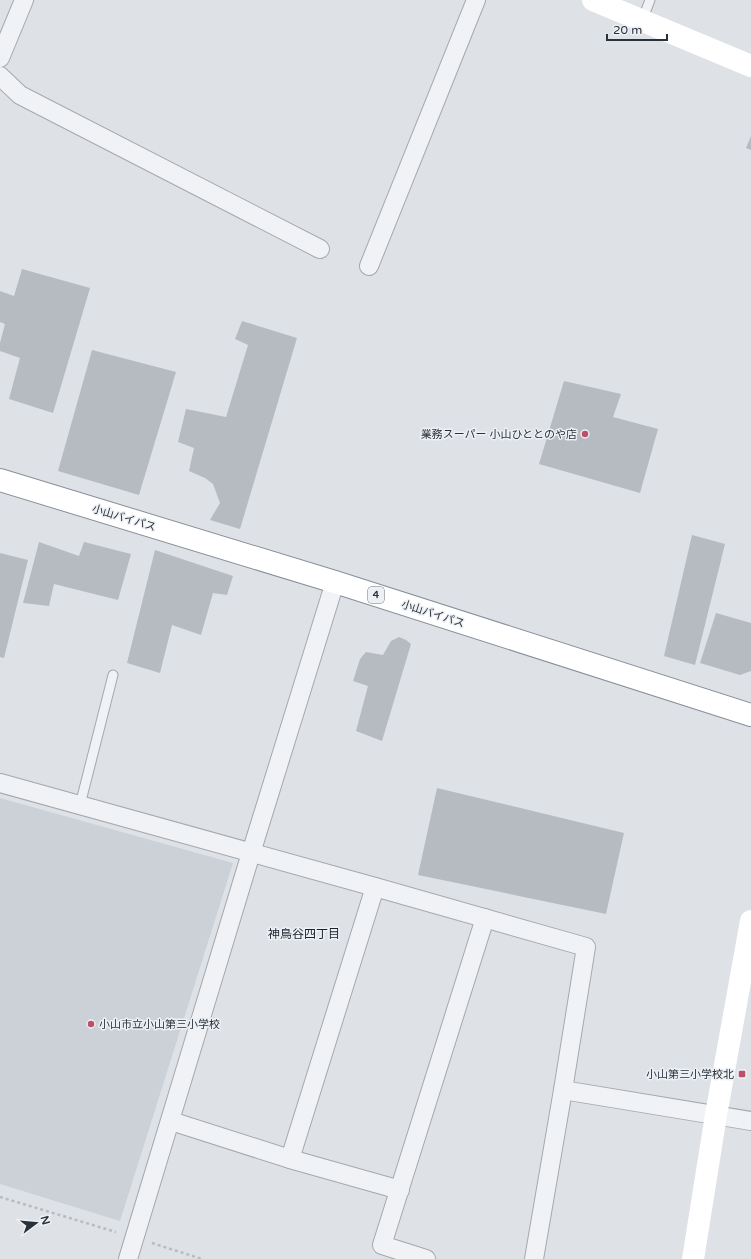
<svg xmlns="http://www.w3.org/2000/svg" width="751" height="1259" font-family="'Varela Round','Noto Sans JP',sans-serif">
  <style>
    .built { fill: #ccd1d7 }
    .building { fill: #b6bbc2 }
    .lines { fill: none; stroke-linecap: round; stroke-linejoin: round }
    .lane-casing { stroke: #a4a9af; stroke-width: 11 }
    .street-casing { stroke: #a4a9af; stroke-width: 20 }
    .highway-casing { stroke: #87909b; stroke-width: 24 }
    .path { stroke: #b8bcc1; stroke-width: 2.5; stroke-dasharray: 3 3; stroke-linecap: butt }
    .lane { stroke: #f0f2f5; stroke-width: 9 }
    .street { stroke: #f0f2f5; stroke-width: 18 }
    .secondary { stroke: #fff; stroke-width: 22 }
    .highway { stroke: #fff; stroke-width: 22 }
    .poi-dot { fill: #bf4f69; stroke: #edf0f4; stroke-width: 1.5 }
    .labels { text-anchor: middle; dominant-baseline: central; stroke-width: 3; stroke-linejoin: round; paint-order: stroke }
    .shield { fill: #edf0f4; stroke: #646a72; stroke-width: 1 }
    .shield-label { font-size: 10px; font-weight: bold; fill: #29313b }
    .poi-label { font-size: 11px; fill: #29313b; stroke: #edf0f4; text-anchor: end }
    .street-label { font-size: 11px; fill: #29313b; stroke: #edf0f4 }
    .neighbourhood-label { font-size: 12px; fill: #1b222c; stroke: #edf0f4 }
  </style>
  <rect width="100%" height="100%" fill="#dee2e6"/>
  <!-- built -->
  <path class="built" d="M0,798L233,863L120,1221L0,1184Z"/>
  <!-- building -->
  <g class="building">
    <path d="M751,136V150L746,148Z"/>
    <path d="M22,269L90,288L53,413L9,399L20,358L0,351V343L5,324L0,322V291L14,296Z"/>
    <path d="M242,321L297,338L240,529L210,520L220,503L213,484L205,478L189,471L194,448L178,442L186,409L226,417L248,345L235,339Z"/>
    <path d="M92,350L176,372L139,495L58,471Z"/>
    <path d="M564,381L621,394L613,417L658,429L640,493L539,464Z"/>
    <path d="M692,535L725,544L695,665L664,656Z"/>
    <path d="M39,542L79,556L84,542L131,554L118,600L54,584L49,606L23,603Z"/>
    <path d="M155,550L233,576L227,595L213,593L201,635L172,625L160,673L127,663Z"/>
    <path d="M0,553L28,560L4,658L0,657Z"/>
    <path d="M716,613L751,623V671L740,675L700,663Z"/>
    <path d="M399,637L406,640L411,644L382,741L356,731L368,686L353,681L360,659L366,652L383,655L391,641Z"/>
    <path d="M437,788L624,833L606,914L418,875Z"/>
  </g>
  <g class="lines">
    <!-- lane casing -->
    <g class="lane-casing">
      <g id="lane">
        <path d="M642,21L650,0"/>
        <path d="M80,805L113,675"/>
      </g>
    </g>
    <!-- street casing -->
    <g class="street-casing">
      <g id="street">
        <path d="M0,58L24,0"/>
        <path d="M0,76L20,95L320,249"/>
        <path d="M369,266L476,0"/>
        <path d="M0,783L375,887L586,947L563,1090L534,1259"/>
        <path d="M563,1090L751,1121"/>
        <path d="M171,1121L290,1159L400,1190"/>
        <path d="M290,1159L375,887"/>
        <path d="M128,1259L251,853L335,582"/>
        <path d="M426,1259L382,1245L485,918"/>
      </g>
    </g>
    <!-- highway casing -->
    <g class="highway-casing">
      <path id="highway" d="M0,480L335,582L751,715"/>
    </g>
    <!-- path -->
    <g class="path">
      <path d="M0,1197L116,1232"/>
      <path d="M152,1243L202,1259"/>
    </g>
    <!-- lane -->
    <use href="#lane" class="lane"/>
    <!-- street -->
    <use href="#street" class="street"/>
    <!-- secondary -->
    <g class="secondary">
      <path d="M593,0L751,66"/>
      <path d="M693,1259L716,1115L751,921"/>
    </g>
    <!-- highway -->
    <use href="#highway" class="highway"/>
  </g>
  <!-- markers -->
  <g class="poi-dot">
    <circle cx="585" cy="434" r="4"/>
    <circle cx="91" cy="1024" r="4"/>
    <rect x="738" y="1070" width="8" height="8" rx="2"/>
  </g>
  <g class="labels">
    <!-- shield labels -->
    <rect class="shield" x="368" y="587" width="16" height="16" rx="3"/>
    <g class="shield-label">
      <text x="376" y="595">4</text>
    </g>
    <!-- poi labels -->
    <g class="poi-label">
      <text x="577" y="434">業務スーパー 小山ひととのや店</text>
      <text x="99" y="1024" text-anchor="start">小山市立小山第三小学校</text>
      <text x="734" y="1074">小山第三小学校北</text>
    </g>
    <!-- street labels -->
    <g class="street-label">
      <text transform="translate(124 518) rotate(17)">小山バイパス</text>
      <text transform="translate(433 614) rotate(18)">小山バイパス</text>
    </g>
    <!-- neighbourhood labels -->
    <g class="neighbourhood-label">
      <text x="304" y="934">神鳥谷四丁目</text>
    </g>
  </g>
  <!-- north arrow -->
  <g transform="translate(36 1223) rotate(74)" stroke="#edf0f4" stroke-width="3" paint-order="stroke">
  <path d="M0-3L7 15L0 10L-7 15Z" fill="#29313b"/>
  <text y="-6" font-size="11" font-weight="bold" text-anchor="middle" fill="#29313b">N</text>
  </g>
  <!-- scale -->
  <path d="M607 34v6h60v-6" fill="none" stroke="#29313b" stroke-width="2"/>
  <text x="613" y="34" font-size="12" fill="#29313b" stroke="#edf0f4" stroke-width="3" paint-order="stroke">20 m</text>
</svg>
